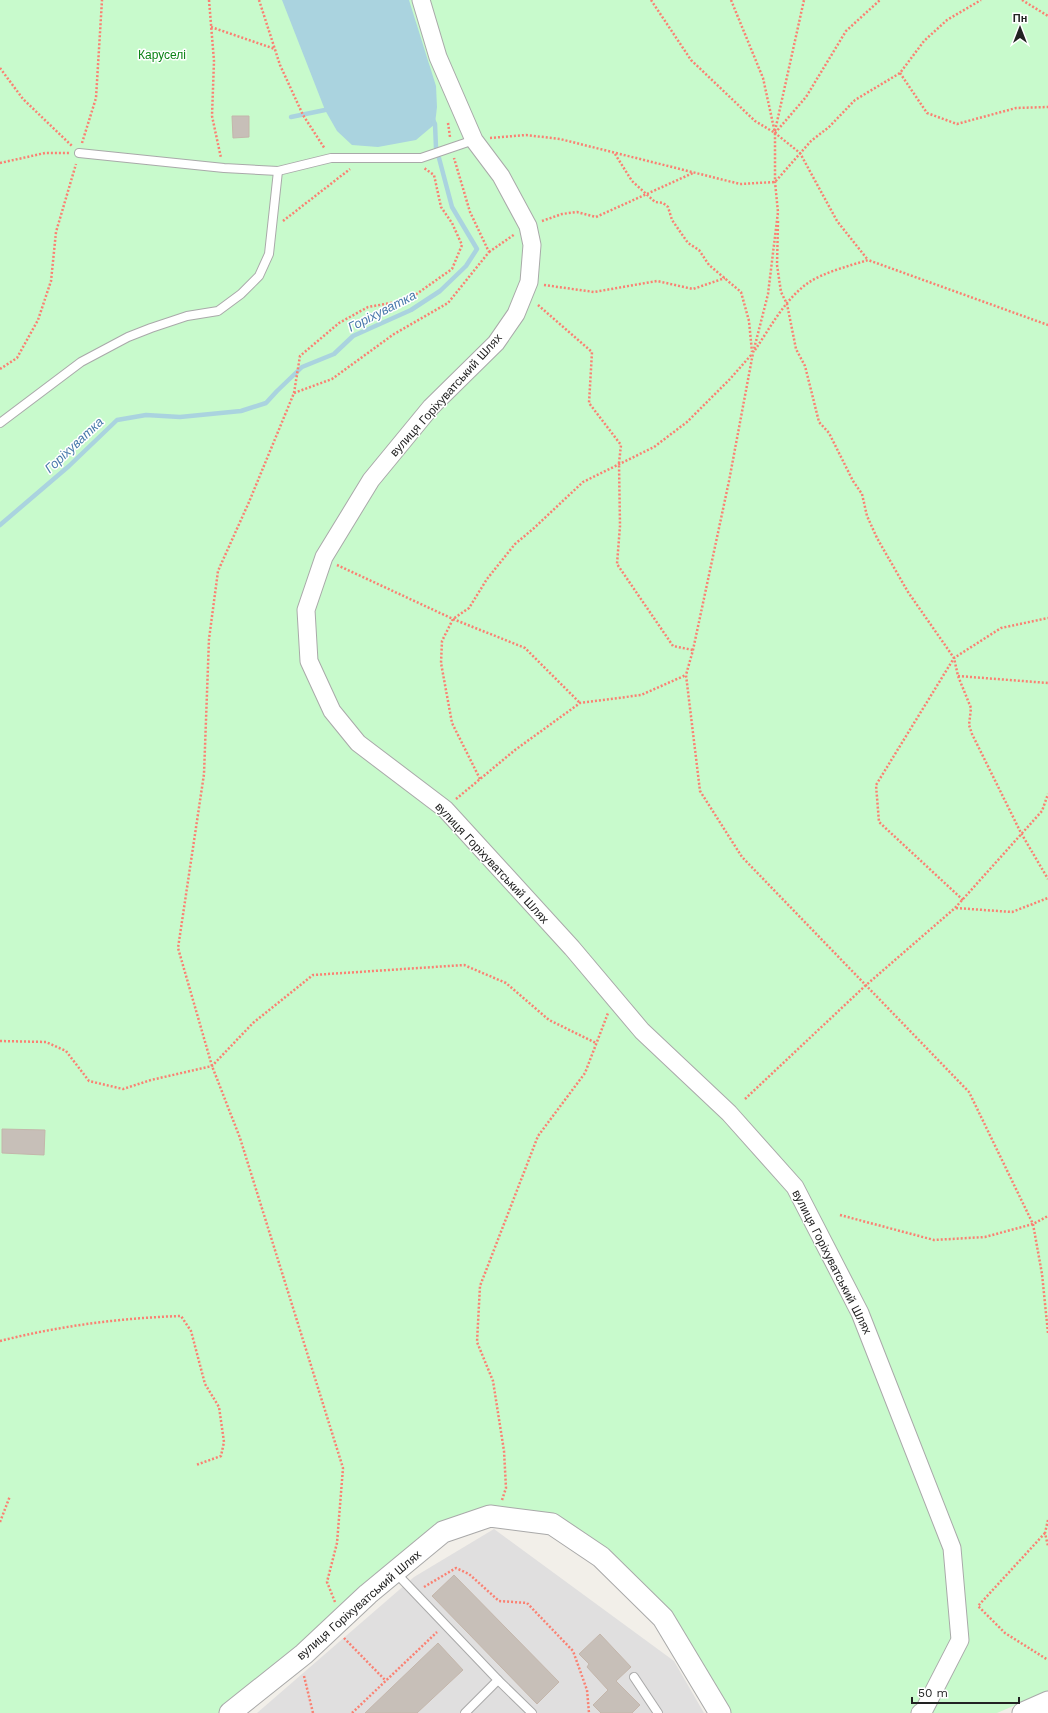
<svg xmlns="http://www.w3.org/2000/svg" width="1048" height="1713" font-family="'Work Sans',sans-serif">
  <style>
    .residential { fill: #e0dfdf }
    .park { fill: #c8facc }
    .water { fill: #aad3df }
    .lines { fill: none; stroke-linecap: round; stroke-linejoin: round }
    .stream { stroke: #aad3df; stroke-width: 4.5 }
    .building { fill: #c7bfb8; stroke: #c4b6ab }
    .service-casing { stroke: #a9a9a9; stroke-width: 10 }
    .minor-casing { stroke: #a9a9a9; stroke-width: 19 }
    .tertiary-casing { stroke: #a9a9a9; stroke-width: 23 }
    .path { stroke: #fa8072; stroke-width: 2.5; stroke-dasharray: 2 2; stroke-linecap: butt }
    .service { stroke: #fff; stroke-width: 8 }
    .minor { stroke: #fff; stroke-width: 17 }
    .tertiary { stroke: #fff; stroke-width: 21 }
    .labels { text-anchor: middle; dominant-baseline: central; stroke-width: 3; stroke-linejoin: round; paint-order: stroke }
    .park-label { font-size: 12px; fill: #0c8416; stroke: #fff }
    .street-label { font-size: 12px; fill: #222; stroke: #fff }
    .water-label { font-size: 13px; font-style: italic; fill: #4a7aab; stroke: #fff }
  </style>
  <rect width="100%" height="100%" fill="#f2efe9"/>
  <!-- residential -->
  <path class="residential" d="M494,1529L674,1661L704,1713H257L414,1577Z"/>
  <!-- park -->
  <path class="park" d="M0,0H1048V1691L997,1713H728L606,1552L490,1510L298,1651L219,1713H0Z"/>
  <!-- water -->
  <path class="water" d="M282,0H409L436,86L437,107L435,124L416,140L378,147L352,145L337,131L325,110Z"/>
  <g class="lines">
    <!-- stream -->
    <g class="stream">
      <path d="M291,117L325,110"/>
      <path d="M433,120L435,124L436,148"/>
      <path d="M0,525L69,466L117,420L146,415L180,417L241,411L266,403L277,391L302,367L334,354L353,336L411,310L440,291L466,266L477,249L452,207L439,158"/>
    </g>
  </g>
  <!-- building -->
  <g class="building">
    <path d="M232,116H249V137L233,138Z"/>
    <path d="M2,1129L45,1130L44,1155L2,1153Z"/>
    <path d="M454,1575L559,1682L537,1704L432,1596Z"/>
    <path d="M600,1634L631,1667L616,1681L640,1705L632,1713H601L593,1705L608,1690L587,1667L589,1664L579,1654Z"/>
    <path d="M438,1643L463,1670L417,1713H365Z"/>
  </g>
  <g class="lines">
    <!-- service casing -->
    <g class="service-casing">
      <g id="service">
        <path d="M79,153L224,168L278,171L331,158H421L474,140"/>
        <path d="M0,423L81,362L128,337L151,328L187,316L218,311L241,294L259,276L269,254L278,171"/>
        <path d="M395,1572L498,1680L532,1713"/>
        <path d="M634,1677L658,1713"/>
        <path d="M465,1713L498,1680"/>
      </g>
    </g>
    <!-- minor casing -->
    <g class="minor-casing">
      <path id="minor" d="M421,0L438,57L474,140L501,176L528,226L532,245L529,282L516,314L496,343L431,407L371,480L324,557L306,610L309,661L332,711L358,743L445,809L572,948L642,1031L729,1113L795,1187L860,1313L952,1548L960,1640L924,1710L920,1713"/>
    </g>
    <!-- tertiary casing -->
    <g class="tertiary-casing">
      <g id="tertiary">
        <path d="M230,1713L304,1654L368,1594L443,1532L490,1516L552,1524L601,1557L663,1618L720,1713"/>
        <path d="M1023,1713L1048,1702"/>
      </g>
    </g>
    <!-- path -->
    <g class="path">
      <path d="M209,0L214,61L212,116L221,158"/>
      <path d="M259,0L280,65L303,115L325,149"/>
      <path d="M651,0L691,60L755,121L775,133V182L778,212L768,294L753,353L729,481L693,650L686,675L700,791L742,857L969,1092L1033,1224L1042,1274L1048,1333"/>
      <path d="M731,0L763,78L775,133L800,153L837,221L868,260"/>
      <path d="M1022,0L1048,16"/>
      <path d="M211,27L275,49"/>
      <path d="M0,68L23,99L72,146"/>
      <path d="M900,73L927,113L957,124L1016,108L1048,107"/>
      <path d="M448,123L450,137"/>
      <path d="M775,131L804,0"/>
      <path d="M775,133L806,97L846,31L880,0"/>
      <path d="M490,138L526,135L560,139L740,184L775,182L811,141L829,127L855,100L900,73L924,41L947,20L981,0"/>
      <path d="M82,143L96,98L102,0"/>
      <path d="M615,154L632,181L655,202L663,203L668,207L672,220L688,243L699,250L709,265L741,292L749,321L752,352"/>
      <path d="M0,163L45,153H69"/>
      <path d="M283,221L350,169"/>
      <path d="M542,221L562,214L577,212L596,217L693,173"/>
      <path d="M778,221L777,265L781,292L787,304L796,349L805,366L819,422L829,433L853,481L862,494L867,516L877,538L908,592L954,658L958,676L971,708L969,725L972,734L1021,833L1048,879"/>
      <path d="M489,252L515,234"/>
      <path d="M544,285L594,292L657,281L693,289L725,278"/>
      <path d="M538,305L592,352L589,403L621,445L619,463L620,526L617,564L673,646L693,650"/>
      <path d="M755,350C770,328 785,299 808,283C824,272 849,266 868,260L1048,325"/>
      <path d="M0,369L17,358L38,320L51,281L56,232L76,164"/>
      <path d="M294,393L300,356L339,323L368,307L408,300L452,269L462,245L452,223L441,207L434,175L424,168"/>
      <path d="M337,565L453,619L525,648L580,703"/>
      <path d="M958,676L1048,683"/>
      <path d="M480,779L452,723L441,663L442,641L453,619L469,608L487,579L515,544L533,529L583,482L654,447L687,422L730,379L752,354"/>
      <path d="M456,799L515,750L580,703L641,695L686,675"/>
      <path d="M963,900L879,822L876,785L954,658L1001,628L1048,618"/>
      <path d="M956,908L1012,912L1048,898"/>
      <path d="M0,1041L46,1042L66,1051L89,1081L123,1089L151,1080L212,1066L253,1023L313,975L464,965L506,983L549,1020L596,1043"/>
      <path d="M745,1099L865,986L955,908L1042,811L1048,794"/>
      <path d="M840,1215L934,1240L985,1237L1033,1224L1048,1216"/>
      <path d="M0,1341C59,1326 120,1318 181,1316L191,1331L205,1384L219,1407L224,1442L221,1456L196,1465"/>
      <path d="M502,1500L506,1488L504,1451L493,1381L477,1342L480,1286L538,1136L585,1073L608,1013"/>
      <path d="M1048,1520L1045,1533L1048,1546"/>
      <path d="M0,1522L10,1496"/>
      <path d="M1045,1533L978,1606L1005,1633L1048,1660"/>
      <path d="M424,1587L456,1568L469,1574L499,1601L527,1603L573,1651L587,1690L589,1713"/>
      <path d="M335,1602L327,1582L337,1543L343,1468L240,1138L212,1066L178,948L204,774L209,639L218,571L249,502L294,393L332,379L394,334L448,303L489,252L470,212L454,158"/>
      <path d="M344,1638L386,1681"/>
      <path d="M304,1676L313,1713"/>
      <path d="M352,1713L437,1632"/>
    </g>
    <!-- service -->
    <use href="#service" class="service"/>
    <!-- minor -->
    <use href="#minor" class="minor"/>
    <!-- tertiary -->
    <use href="#tertiary" class="tertiary"/>
  </g>
  <g class="labels">
    <!-- park labels -->
    <g class="park-label">
      <text x="162" y="55">Каруселі</text>
    </g>
    <!-- street labels -->
    <g class="street-label">
      <text transform="translate(446 395) rotate(-48)">вулиця Горіхуватський Шлях</text>
      <text transform="translate(492 863) rotate(47)">вулиця Горіхуватський Шлях</text>
      <text transform="translate(832 1262) rotate(63)">вулиця Горіхуватський Шлях</text>
      <text transform="translate(359 1605) rotate(-41)">вулиця Горіхуватський Шлях</text>
    </g>
    <!-- water labels -->
    <g class="water-label">
      <text transform="translate(382 311) rotate(-27)">Горіхуватка</text>
      <text transform="translate(74 445) rotate(-43)">Горіхуватка</text>
    </g>
  </g>
  <!-- north arrow -->
  <g transform="translate(1020 28)" stroke="#ffffff" stroke-width="3" paint-order="stroke">
  <path d="M0-3L7 15L0 10L-7 15Z" fill="#222222"/>
  <text y="-6" font-size="11" font-weight="bold" text-anchor="middle" fill="#222222">Пн</text>
  </g>
  <!-- scale -->
  <path d="M912 1697v6h107v-6" fill="none" stroke="#222222" stroke-width="2"/>
  <text x="918" y="1697" font-size="12" fill="#222222" stroke="#ffffff" stroke-width="3" paint-order="stroke">50 m</text>
</svg>
